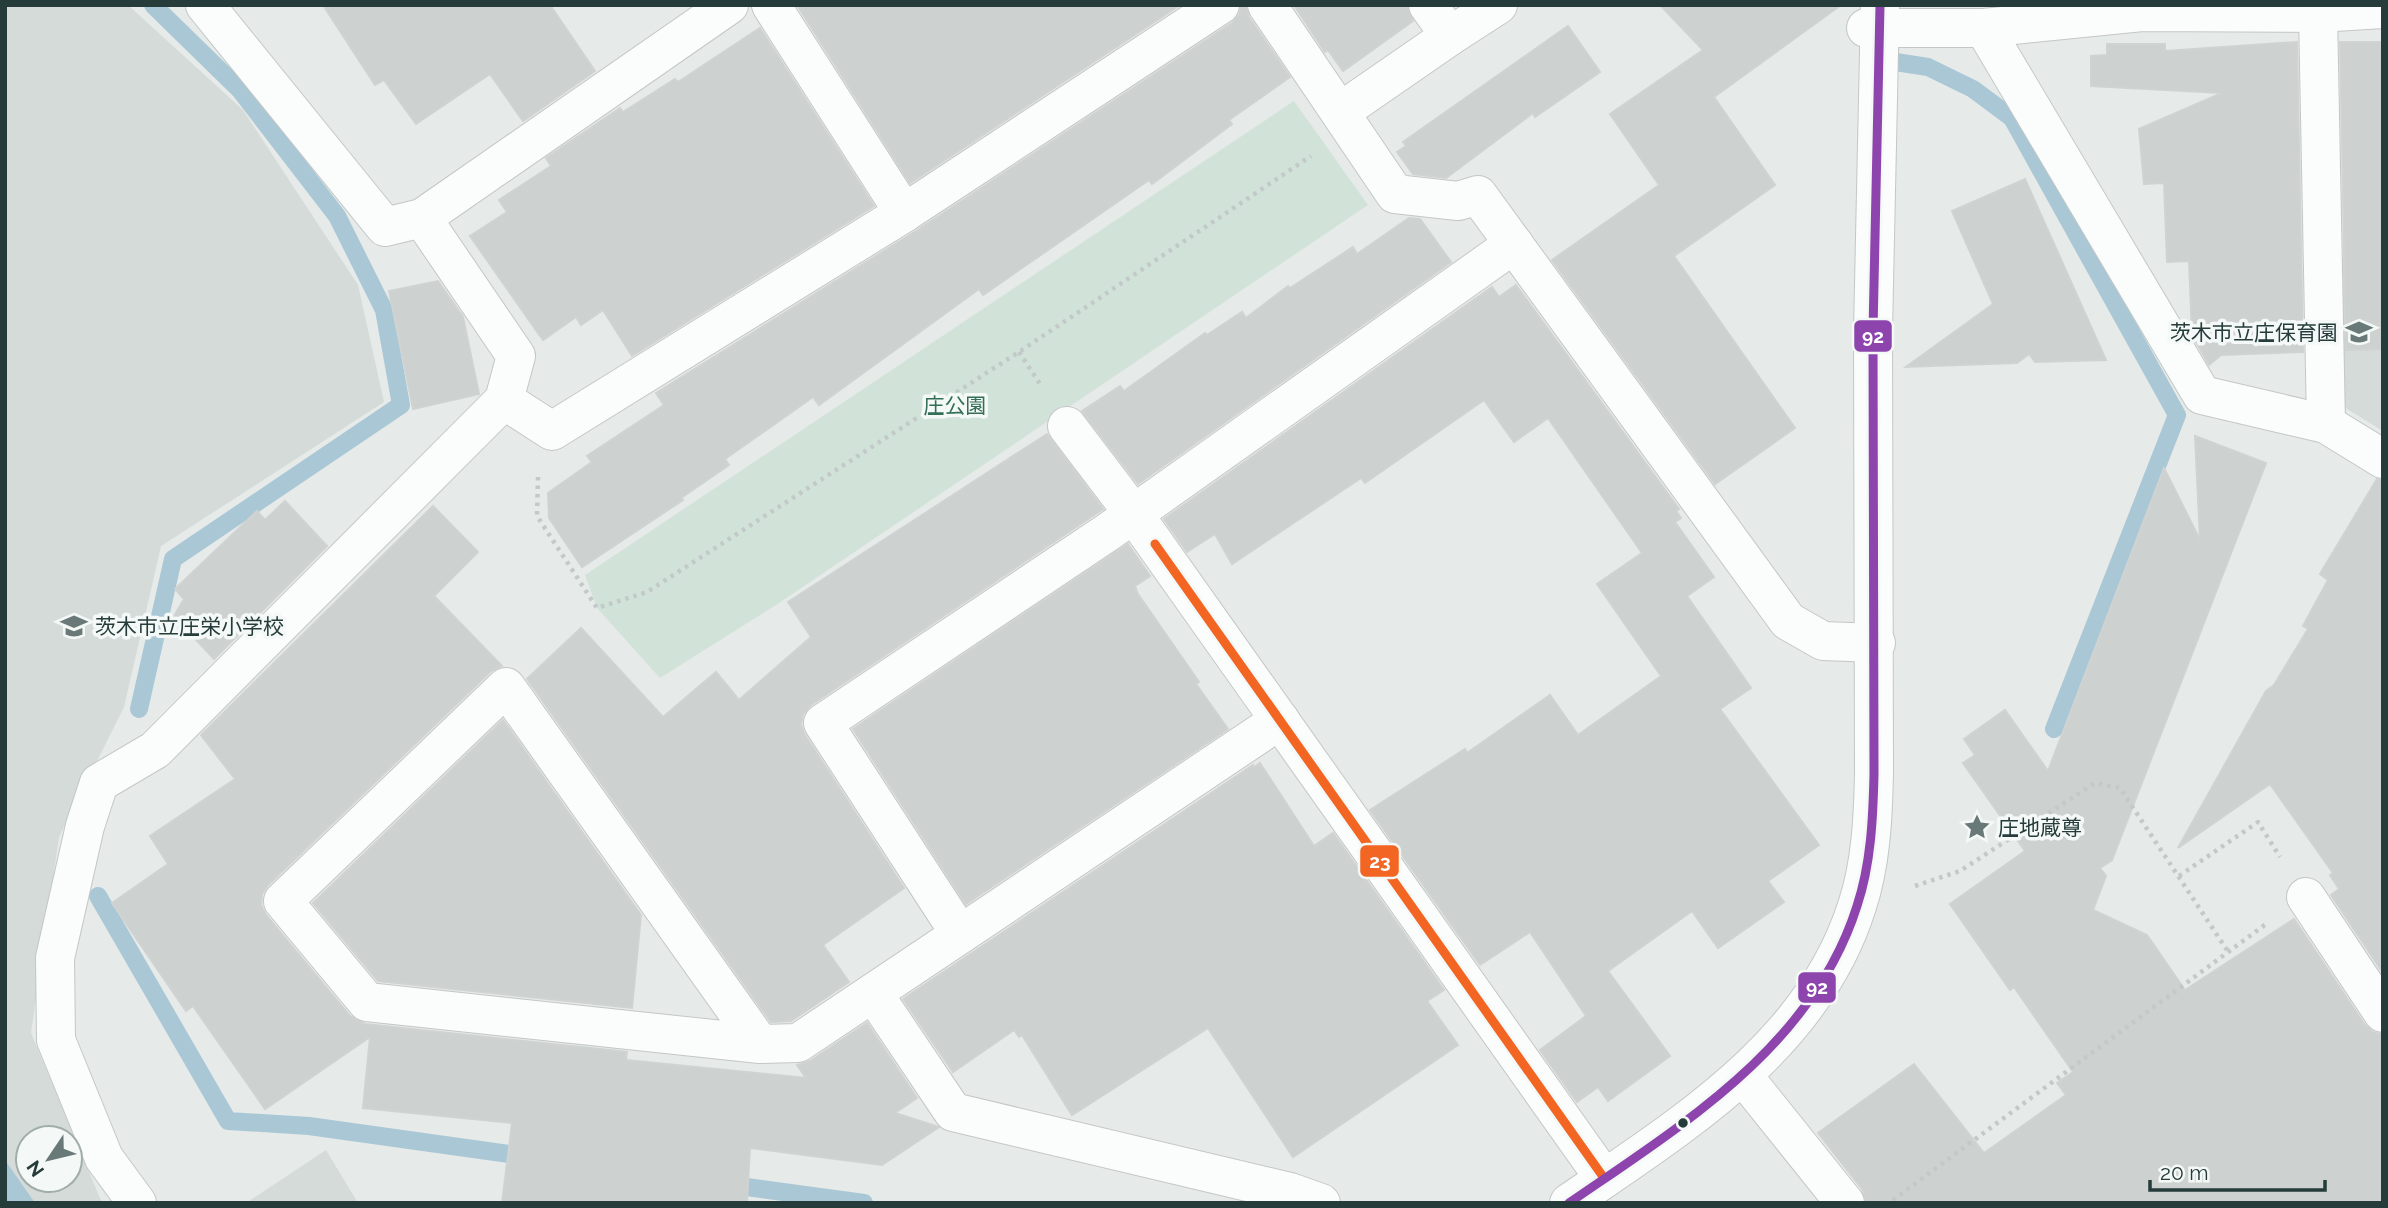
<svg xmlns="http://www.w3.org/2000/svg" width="2388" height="1208" font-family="Raleway,'Noto Sans JP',sans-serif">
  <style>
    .built { fill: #d4dbd9; fill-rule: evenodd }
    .green { fill: #d1e2d9 }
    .water { fill: #aac7d5 }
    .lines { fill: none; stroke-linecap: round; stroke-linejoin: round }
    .stream { stroke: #aac7d5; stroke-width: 18 }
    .building { fill: #cdd1d0; stroke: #cfd3d2; stroke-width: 2 }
    .minor-casing { stroke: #c3c7c6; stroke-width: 40 }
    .path { stroke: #c2cac9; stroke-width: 4.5; stroke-dasharray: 3.5 5; stroke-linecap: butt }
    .minor { stroke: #fbfcfc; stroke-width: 38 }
    .bus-1-casing { stroke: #f4f9f7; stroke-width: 14 }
    .bus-2-casing { stroke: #f4f9f7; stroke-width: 14 }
    .bus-1 { stroke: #f26522; stroke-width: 9 }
    .bus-2 { stroke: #8e44ad; stroke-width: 9 }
    .bus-dot { fill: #253c3a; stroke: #f4f9f7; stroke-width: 2.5 }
    .labels { text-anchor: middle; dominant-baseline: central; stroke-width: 7; stroke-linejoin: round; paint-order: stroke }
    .poi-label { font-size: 21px; fill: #253c3a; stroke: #f4f9f7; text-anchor: start }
    .park-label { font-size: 21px; fill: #336f56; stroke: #f4f9f7 }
    .line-badge { stroke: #f4f9f7; stroke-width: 2.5 }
    .badge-label { font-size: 19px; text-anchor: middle; font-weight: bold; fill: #fff }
  </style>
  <rect width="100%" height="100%" fill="#e6eae9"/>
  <!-- built -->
  <g class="built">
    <path d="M5,5H128L243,110L358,285L384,402L161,546L124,707L59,837L31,1033L102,1203H5ZM28,1138H70V1180H28Z"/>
    <path d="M2331,258L2383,259V431L2339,404Z"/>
    <path d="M326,1150L358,1203H246Z"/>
  </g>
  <!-- green -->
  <path class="green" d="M1294,101L1368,205L776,605L660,678L597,608L585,575Z"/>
  <!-- water -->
  <path class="water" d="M5,1160L35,1203H5Z"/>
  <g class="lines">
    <!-- stream -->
    <g class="stream">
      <path d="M1889,61L1928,67L1973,89L2012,118L2177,415L2054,729"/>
      <path d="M139,709L173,559L401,405L384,310L337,216L240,90L153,5"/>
      <path d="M98,896L228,1121L309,1126L531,1157"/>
      <path d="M725,1184L864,1203"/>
    </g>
  </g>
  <!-- building -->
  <g class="building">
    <path d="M323,5H550L595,71L523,121L490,74L416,124L384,80L375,85Z"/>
    <path d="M797,5H1180L910,183Z"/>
    <path d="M1242,5H1245L1249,17L1290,77L1229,120L1232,124L1152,184L1149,180L983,295L979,289L819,405L813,397L725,459L729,465L681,498L683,500L582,567L549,518L548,493L592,462L587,456L664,405L656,393L916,231L1232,23L1239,15Z"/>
    <path d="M1294,5H1406L1413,21L1343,71L1328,50L1325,52Z"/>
    <path d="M1660,5H1841L1714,97L1775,185L1674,256L1795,428L1715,484L1552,260L1659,185L1610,114L1703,50Z"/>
    <path d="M1568,26L1600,72L1535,117L1533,113L1446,178L1413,174L1397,152L1406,146L1403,142Z"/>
    <path d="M760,28L874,206L632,356L603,310L581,325L576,317L543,340L470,236L507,212L499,200L551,166L546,158L620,108L623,112L675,79L678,82Z"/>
    <path d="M2297,42L2303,352L2221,355L2209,365L2192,335L2189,261L2167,262L2164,183L2144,184L2139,129L2222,93L2091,86V56L2107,55V44H2165V51Z"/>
    <path d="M2340,42H2383V349L2346,350Z"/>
    <path d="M2025,179L2106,360L2035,362L2029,354L2017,363L1906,367L1993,304L1952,211Z"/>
    <path d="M1409,218L1420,219L1451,262L1138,484L1082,411L1120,386L1124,391L1205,333L1207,335L1242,312L1246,318L1288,286L1290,288L1353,247L1357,254Z"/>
    <path d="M438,281L463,317L479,394L413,409L389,291Z"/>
    <path d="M1516,285L1679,509L1676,511L1681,518L1675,522L1714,577L1687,596L1751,688L1720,709L1819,845L1768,881L1784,902L1718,948L1692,911L1608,971L1670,1056L1608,1101L1598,1087L1577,1102L1540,1050L1586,1016L1530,932L1480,965L1370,810L1465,749L1467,753L1550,695L1578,735L1661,676L1597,584L1642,553L1548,418L1514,442L1484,400L1365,483L1361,478L1232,564L1215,534L1187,552L1164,519L1492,287L1499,297Z"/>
    <path d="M1047,434L1103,509L811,705L803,714L801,725L805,735L904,888L823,945L849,982L791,1021L771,1022L527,679L581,628L663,717L716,672L739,700L811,637L788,602Z"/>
    <path d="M2195,436L2266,463L2112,860L2100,868L2106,876L2093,910L2147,935L2185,990L2294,919L2365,1025L2373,1032L2383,1035V1203H1866L1862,1189L1818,1133L1914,1064L1984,1153L2066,1095L2057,1083L2073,1072L2014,987L2010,990L1950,904L2025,851L1963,763L1975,755L1964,739L2005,710L2048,771L2164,468L2200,540Z"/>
    <path d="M2377,479L2383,481V973L2331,895L2339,889L2330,875L2333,873L2270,784L2178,848L2266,691L2274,685L2308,629L2303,626L2328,580L2320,574Z"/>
    <path d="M285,501L327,546L214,659L174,616L184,599L175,589L257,511L265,520Z"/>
    <path d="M433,506L478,552L434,596L502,666L491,671L268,885L262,894L261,905L266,915L350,1016L365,1024L627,1052L626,1060L806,1078L797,1065L810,1061L867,1023L917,1098L895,1113L939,1127L882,1165L750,1148L747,1203H502L512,1123L363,1108L370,1037L265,1109L193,1006L186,1011L112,903L168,864L150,836L235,779L201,735Z"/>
    <path d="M1128,544L1150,576L1135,586L1138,594L1199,682L1196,684L1228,729L966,904L853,729Z"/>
    <path d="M503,720L641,915L632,1008L378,981L313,903Z"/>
    <path d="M1260,763L1314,846L1333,833L1444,990L1427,1001L1458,1045L1293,1157L1208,1028L1072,1115L1022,1035L1019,1037L1014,1030L953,1072L903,999L1253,765L1254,767Z"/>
  </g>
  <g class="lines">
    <!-- minor casing -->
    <g class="minor-casing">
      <g id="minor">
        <path d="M205,5L385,227L422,218L729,5"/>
        <path d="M771,5L904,213"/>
        <path d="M1267,5L1395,194L1458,201L1478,195L1788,621L1823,641L1876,643"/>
        <path d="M1866,28H1984L2142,12L2318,13L2383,9"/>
        <path d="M1984,28L2202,395L2326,424L2318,13"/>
        <path d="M1450,36L1498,5"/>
        <path d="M1340,112L1450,36L1428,5"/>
        <path d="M504,400L552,431L904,213L1220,5"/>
        <path d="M2326,424L2383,459"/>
        <path d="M1067,426L1133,513L1604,1178"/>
        <path d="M2306,897L2383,1013"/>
        <path d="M960,934L823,723L1108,532L1514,244"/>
        <path d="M873,993L953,1112L1290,1192L1321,1203"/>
        <path d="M760,1044L506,687L283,901L367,1002L760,1044L798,1043L1280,720"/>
        <path d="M1744,1077L1845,1203"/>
        <path d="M137,1203L104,1158L56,1040L55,958L85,826L99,783L155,750L504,400L516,356L422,218"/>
        <path d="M1569,1203C1682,1125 1813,1046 1857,906C1871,864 1873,818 1874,774L1873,331L1880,5"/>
      </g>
    </g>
    <!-- path -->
    <g class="path">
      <path d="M1019,352L1040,384"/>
      <path d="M538,477L537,516L597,608L647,592L1019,352L1311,156"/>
      <path d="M2179,876L2258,822L2280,857"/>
      <path d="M1915,886L1960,871L2095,783L2120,788L2227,950"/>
      <path d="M1893,1200L2266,924"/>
    </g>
    <!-- minor -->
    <use href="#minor" class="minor"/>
    <!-- bus-1 casing -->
    <g class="bus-1-casing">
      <path id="bus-1" d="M1155,544L1604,1178"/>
    </g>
    <!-- bus-2 casing -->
    <g class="bus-2-casing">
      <path id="bus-2" d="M1569,1203C1682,1125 1813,1046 1857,906C1871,864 1873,818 1874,774L1873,331L1880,5"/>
    </g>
    <!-- bus-1 -->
    <use href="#bus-1" class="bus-1"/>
    <!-- bus-2 -->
    <use href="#bus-2" class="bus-2"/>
  </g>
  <!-- icons -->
  <defs>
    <g id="school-bare" transform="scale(2.1)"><path d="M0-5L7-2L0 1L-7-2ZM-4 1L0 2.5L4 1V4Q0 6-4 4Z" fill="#697977" stroke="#f4f9f7" stroke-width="2.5" paint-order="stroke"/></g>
    <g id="sight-bare" transform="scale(2.1)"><path d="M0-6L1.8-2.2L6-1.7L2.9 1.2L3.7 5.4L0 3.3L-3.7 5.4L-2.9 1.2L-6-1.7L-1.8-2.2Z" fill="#697977" stroke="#f4f9f7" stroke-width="2.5" paint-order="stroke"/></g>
  </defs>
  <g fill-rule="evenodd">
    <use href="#school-bare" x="2359" y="332"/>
    <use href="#school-bare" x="74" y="626"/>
    <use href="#sight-bare" x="1977" y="827"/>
  </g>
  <!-- markers -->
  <circle class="bus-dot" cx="1683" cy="1123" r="6"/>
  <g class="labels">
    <!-- poi labels -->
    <g class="poi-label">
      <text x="2338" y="332" text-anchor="end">茨木市立庄保育園</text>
      <text x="95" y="626">茨木市立庄栄小学校</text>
      <text x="1998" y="827">庄地蔵尊</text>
    </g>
    <!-- park labels -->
    <g class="park-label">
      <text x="955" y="405">庄公園</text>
    </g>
  </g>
  <g class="line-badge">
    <rect x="1853" y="319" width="40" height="34" rx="7" fill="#8e44ad"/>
    <rect x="1359" y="844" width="41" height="34" rx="7" fill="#f26522"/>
    <rect x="1797" y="971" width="40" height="33" rx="7" fill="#8e44ad"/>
  </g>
  <g class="badge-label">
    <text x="1873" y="343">92</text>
    <text x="1380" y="868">23</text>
    <text x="1817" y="994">92</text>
  </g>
  <!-- border -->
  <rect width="2388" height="1208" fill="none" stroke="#253c3a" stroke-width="14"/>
  <!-- north arrow -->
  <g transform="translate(49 1159) rotate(235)"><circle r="33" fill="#f4f9f7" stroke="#a1adab" stroke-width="2"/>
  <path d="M0-5L12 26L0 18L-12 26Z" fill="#697977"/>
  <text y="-10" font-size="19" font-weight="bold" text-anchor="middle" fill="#253c3a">N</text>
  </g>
  <!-- scale -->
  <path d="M2150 1180v10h175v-10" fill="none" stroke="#253c3a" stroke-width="3.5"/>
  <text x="2160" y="1180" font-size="21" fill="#253c3a" stroke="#f4f9f7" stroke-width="5" paint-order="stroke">20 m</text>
</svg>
